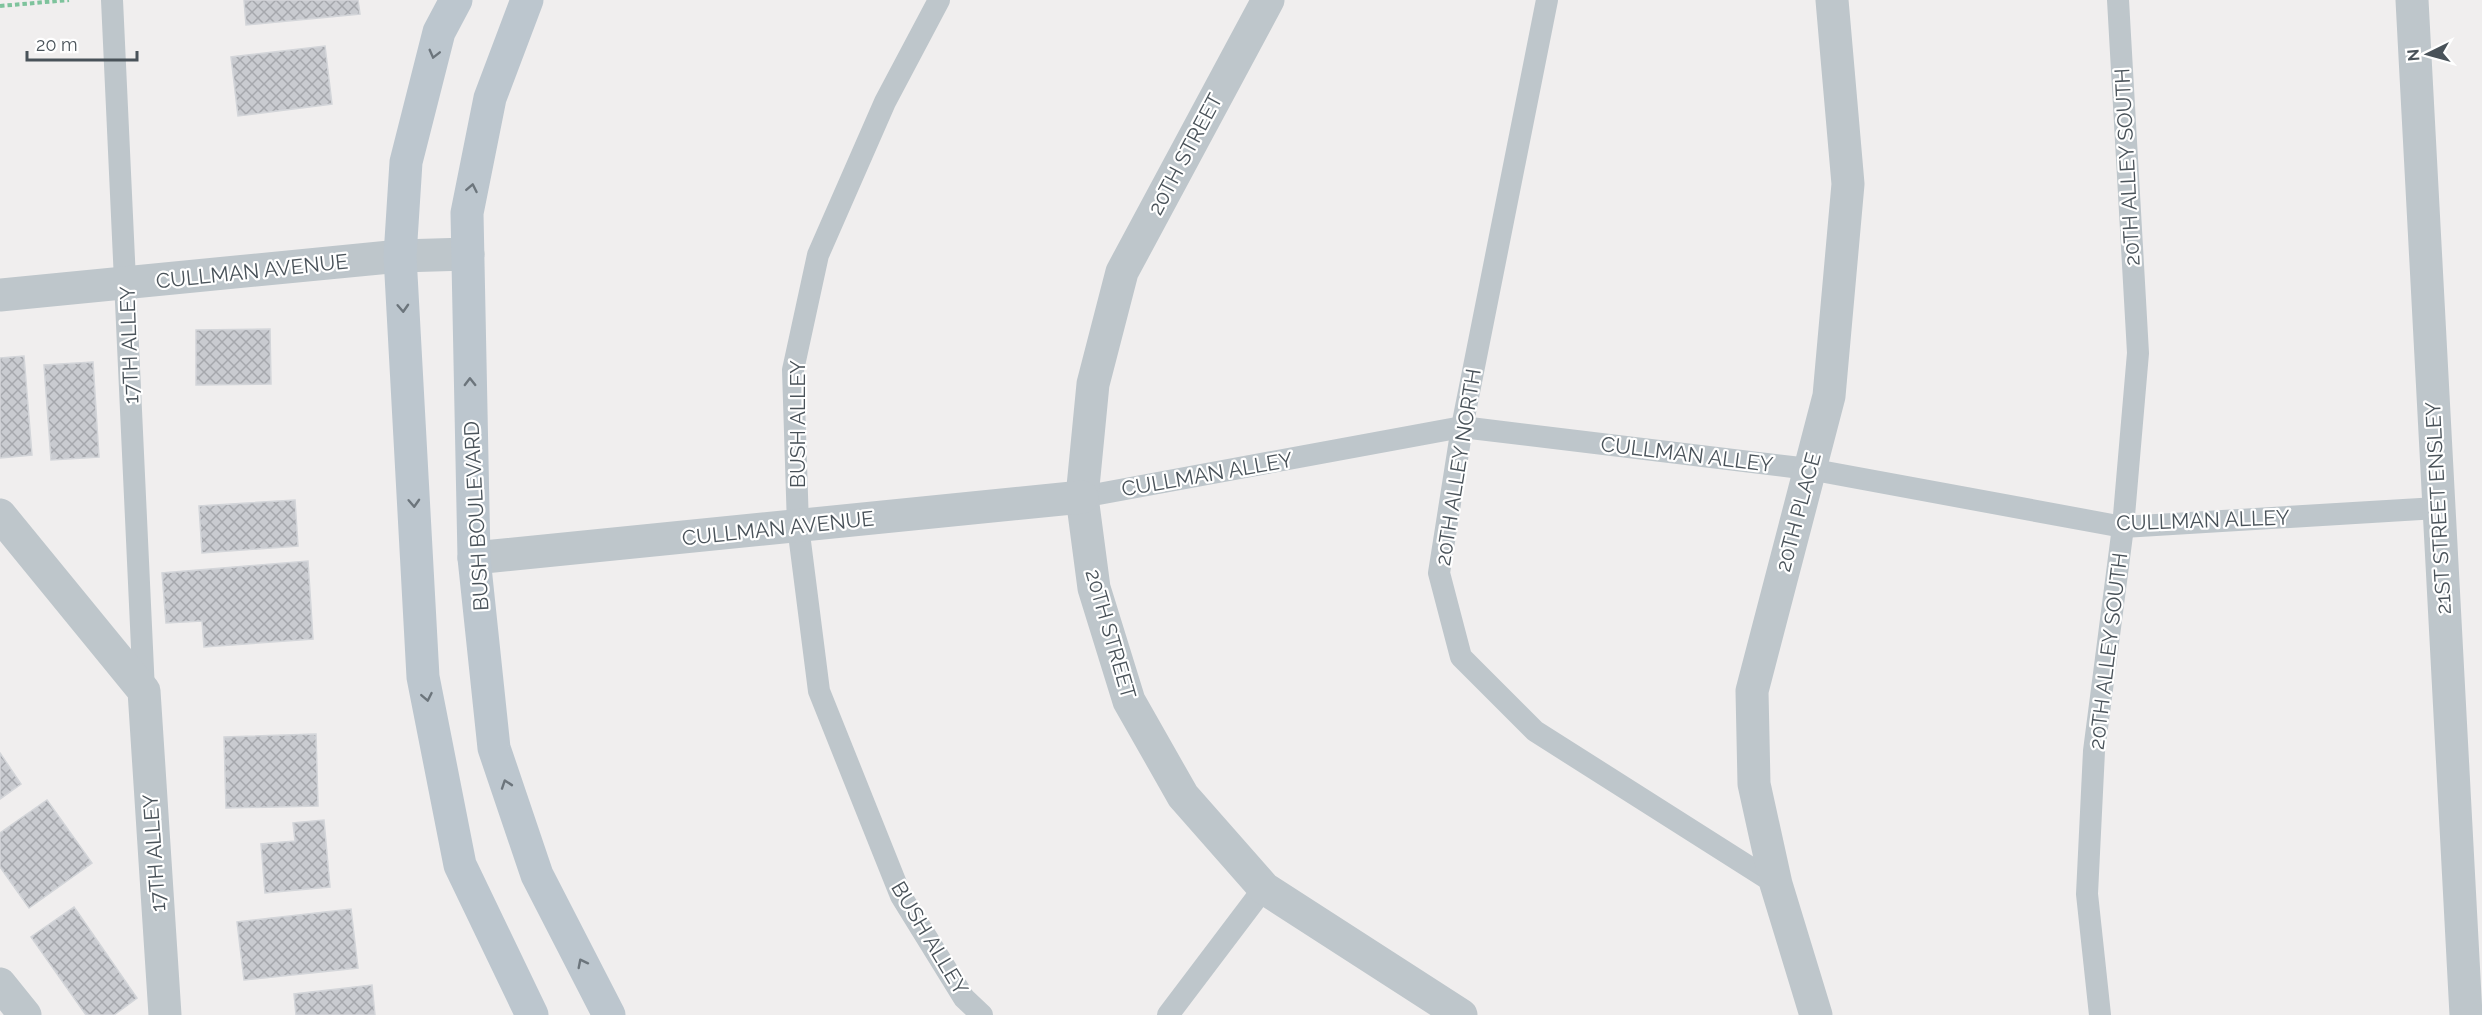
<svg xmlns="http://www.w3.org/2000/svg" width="2482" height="1015" font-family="Raleway,sans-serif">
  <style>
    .building { fill: url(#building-cross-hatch); stroke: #d3d5d9; stroke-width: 1.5 }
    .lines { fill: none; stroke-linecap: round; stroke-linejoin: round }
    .path { stroke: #7ec39c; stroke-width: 4; stroke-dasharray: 4.5 3; stroke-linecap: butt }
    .service { stroke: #bec6cb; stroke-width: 22 }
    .minor { stroke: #bec6cb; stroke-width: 33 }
    .secondary { stroke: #bcc6ce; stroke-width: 33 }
    .oneway { stroke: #6c757c }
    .labels { text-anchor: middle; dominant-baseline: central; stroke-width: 4.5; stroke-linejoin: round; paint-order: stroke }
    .street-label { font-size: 21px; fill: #495259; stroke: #fff }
  </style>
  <defs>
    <pattern id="building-cross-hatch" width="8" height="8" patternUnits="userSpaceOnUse" patternTransform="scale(1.5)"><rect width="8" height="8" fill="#c9cbd0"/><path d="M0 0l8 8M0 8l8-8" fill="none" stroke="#a5a7ac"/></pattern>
  </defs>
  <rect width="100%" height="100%" fill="#f0eeee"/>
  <!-- building -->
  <g class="building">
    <path d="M244,0H358L360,14L246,25Z"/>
    <path d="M325,46L332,104L238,116L231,57Z"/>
    <path d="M270,329L271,384L196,385V330Z"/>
    <path d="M24,356L32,455L0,458V358Z"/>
    <path d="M93,362L99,457L51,460L44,365Z"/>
    <path d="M295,500L298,546L202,553L199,506Z"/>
    <path d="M308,561L313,639L204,647L202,621L166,623L162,573Z"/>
    <path d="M316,734L318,806L226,808L224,737Z"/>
    <path d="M0,753L21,784L0,799Z"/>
    <path d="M47,800L92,863L29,908L0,867V833Z"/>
    <path d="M324,820L330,887L265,893L261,844L295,841L293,823Z"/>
    <path d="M74,907L137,998L114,1015H86L31,937Z"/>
    <path d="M351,909L358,968L244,980L237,922Z"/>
    <path d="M372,985L375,1015H296L294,994Z"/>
  </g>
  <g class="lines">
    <!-- path -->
    <path class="path" d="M0,6L69,0"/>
    <!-- service -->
    <g class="service">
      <path d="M112,0L144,691"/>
      <path d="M939,0L885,102L818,255L793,370L798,526L819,691L901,896L964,998L982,1015"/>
      <path d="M1547,0L1462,427L1439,573L1461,657L1535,731L1776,884"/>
      <path d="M1082,497L1462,427L1809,469L2123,527L2437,508"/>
      <path d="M1168,1015L1264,888"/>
      <path d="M2100,1015L2087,894L2094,751L2123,527L2138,353L2118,0"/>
    </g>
    <!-- minor -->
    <g class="minor">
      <path d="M1268,0L1122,272L1093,384L1082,497L1094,588L1129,701L1183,796L1264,888L1461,1015"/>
      <path d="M2412,0L2466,1015"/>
      <path d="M0,295L400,256L468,254"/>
      <path d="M0,515L144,691L165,1015"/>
      <path d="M474,558L1082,497"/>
      <path d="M0,984L25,1015"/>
      <path d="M1816,1015L1776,884L1754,784L1752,691L1829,396L1848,184L1832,0"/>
    </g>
    <!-- secondary -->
    <g class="secondary">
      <path d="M456,0L439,32L406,162L400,256L423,677L460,865L532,1015"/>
      <path d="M527,0L490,98L467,213L474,558L494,748L537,875L609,1015"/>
    </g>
  </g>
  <!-- one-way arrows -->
  <defs><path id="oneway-chevron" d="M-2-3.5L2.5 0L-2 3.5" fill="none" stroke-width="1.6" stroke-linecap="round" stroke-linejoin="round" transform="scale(1.5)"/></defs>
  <g class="oneway">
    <use href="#oneway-chevron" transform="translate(434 54) rotate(104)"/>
    <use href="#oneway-chevron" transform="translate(472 188) rotate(-79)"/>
    <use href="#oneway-chevron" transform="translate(403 308) rotate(87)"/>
    <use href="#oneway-chevron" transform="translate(470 382) rotate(-91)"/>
    <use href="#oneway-chevron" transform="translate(414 503) rotate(87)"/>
    <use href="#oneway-chevron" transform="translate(427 697) rotate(79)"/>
    <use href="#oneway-chevron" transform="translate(506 784) rotate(-109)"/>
    <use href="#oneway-chevron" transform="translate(582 963) rotate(-117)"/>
  </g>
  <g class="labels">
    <!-- street labels -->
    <g class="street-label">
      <text transform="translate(1185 154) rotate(-62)">20TH STREET</text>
      <text transform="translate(2127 167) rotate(-93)">20TH ALLEY SOUTH</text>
      <text transform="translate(252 271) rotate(-6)">CULLMAN AVENUE</text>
      <text transform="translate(129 345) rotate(-92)">17TH ALLEY</text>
      <text transform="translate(797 424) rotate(-90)">BUSH ALLEY</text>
      <text transform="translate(1687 454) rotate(7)">CULLMAN ALLEY</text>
      <text transform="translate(1458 467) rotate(-81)">20TH ALLEY NORTH</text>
      <text transform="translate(1207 474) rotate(-10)">CULLMAN ALLEY</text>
      <text transform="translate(2438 508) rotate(-93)">21ST STREET ENSLEY</text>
      <text transform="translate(1798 512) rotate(-75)">20TH PLACE</text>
      <text transform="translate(476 516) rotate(-93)">BUSH BOULEVARD</text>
      <text transform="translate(2203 520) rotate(-2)">CULLMAN ALLEY</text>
      <text transform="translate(778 528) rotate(-6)">CULLMAN AVENUE</text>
      <text transform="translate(1111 634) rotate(74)">20TH STREET</text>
      <text transform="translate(2108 651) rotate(-83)">20TH ALLEY SOUTH</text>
      <text transform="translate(154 853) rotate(-94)">17TH ALLEY</text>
      <text transform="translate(930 938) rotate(59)">BUSH ALLEY</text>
    </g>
  </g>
  <!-- north arrow -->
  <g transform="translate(2428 54) rotate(265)" stroke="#ffffff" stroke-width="4.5" paint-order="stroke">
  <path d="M0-4.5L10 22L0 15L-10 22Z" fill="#495259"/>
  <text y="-9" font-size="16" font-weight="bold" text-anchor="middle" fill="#495259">N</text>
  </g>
  <!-- scale -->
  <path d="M27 51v9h110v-9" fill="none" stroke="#495259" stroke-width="3"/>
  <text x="36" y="51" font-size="18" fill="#495259" stroke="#ffffff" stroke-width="4.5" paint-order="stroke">20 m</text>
</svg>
